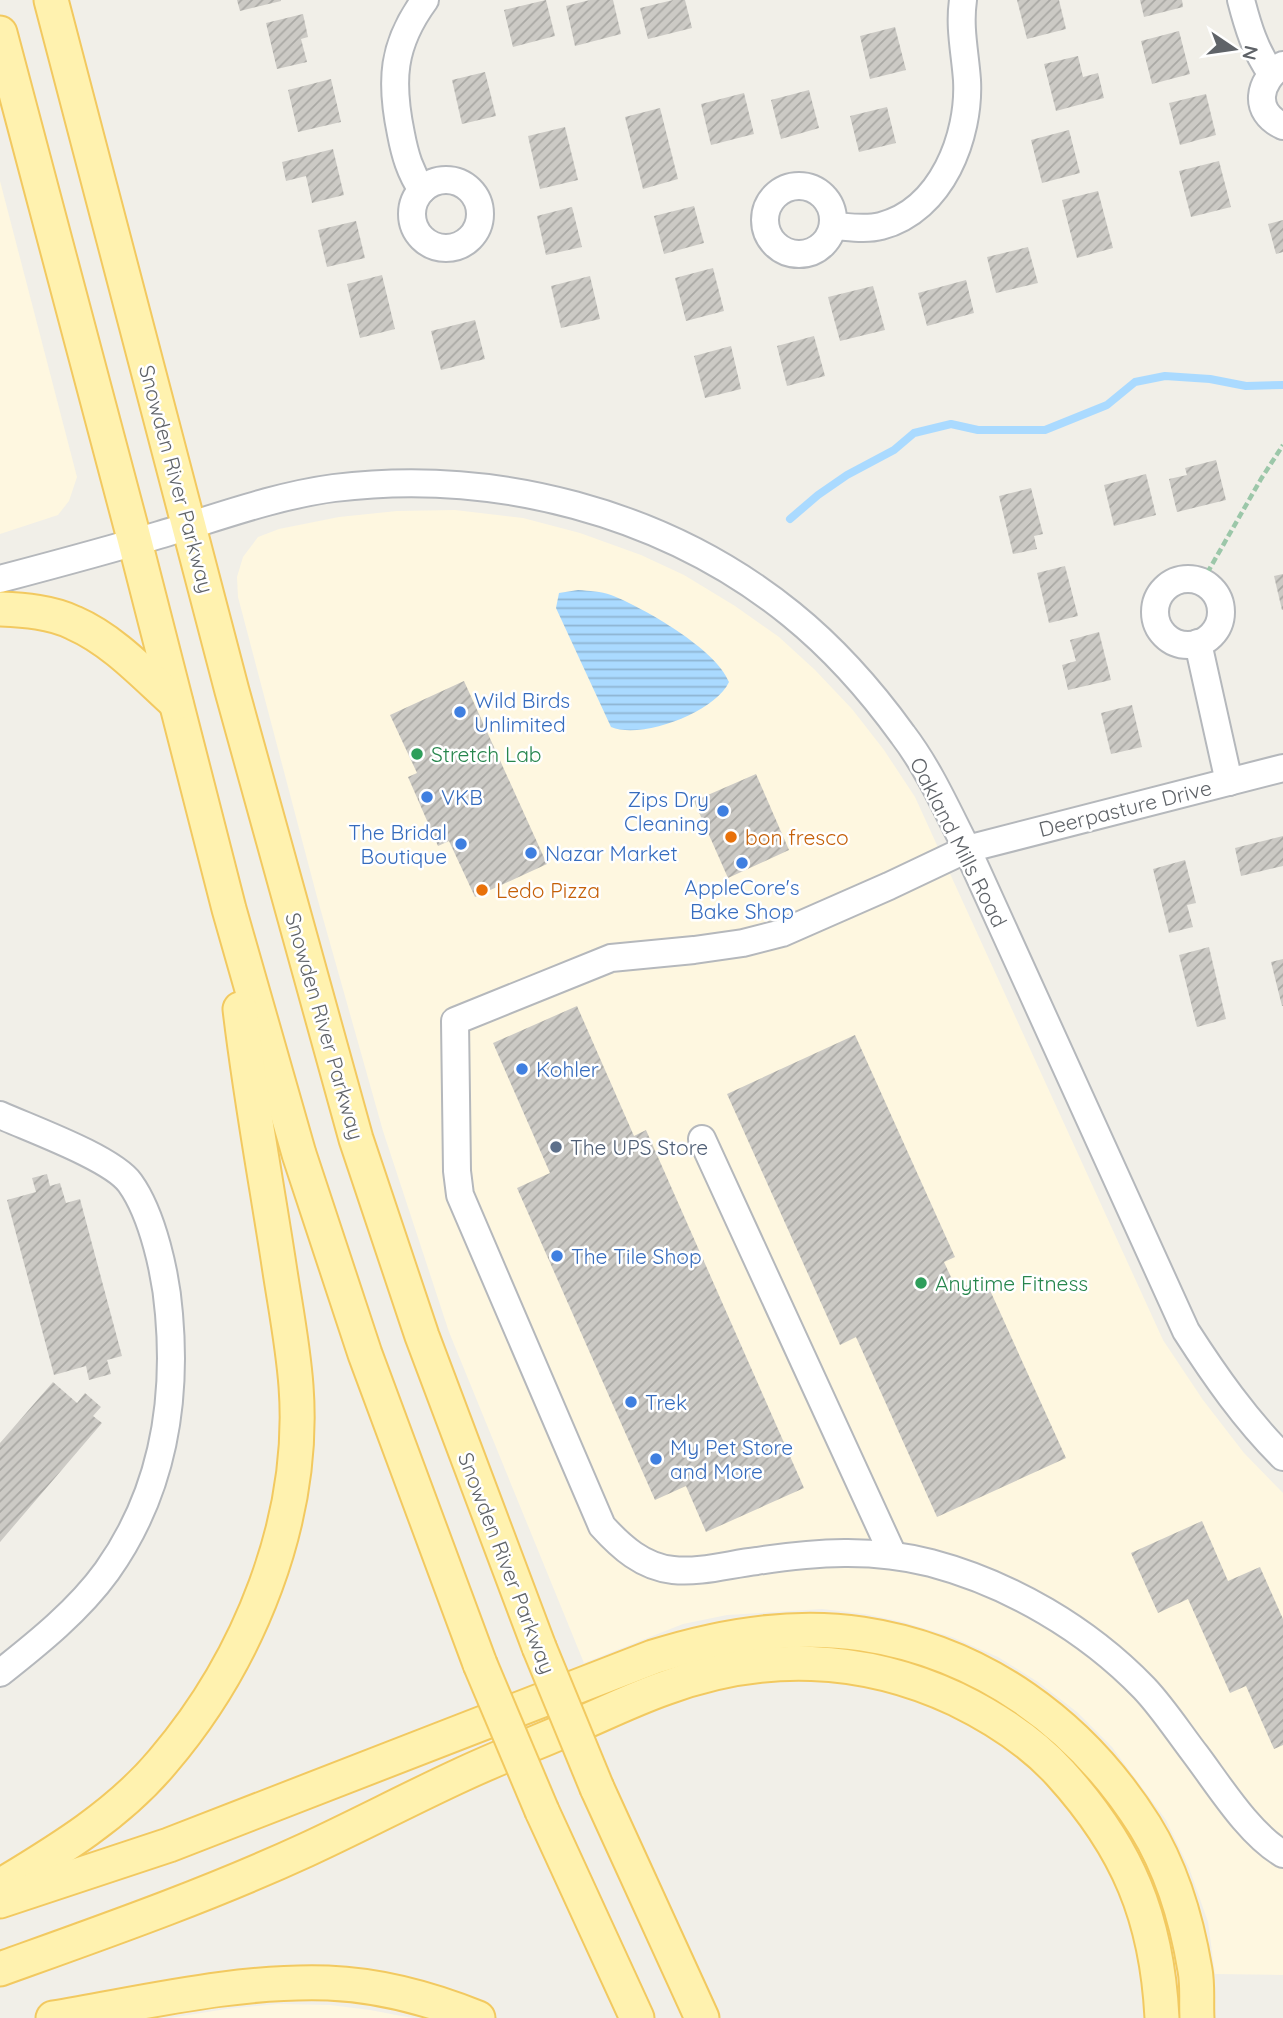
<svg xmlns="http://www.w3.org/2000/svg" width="1283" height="2018" font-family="Quicksand,sans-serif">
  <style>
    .commercial { fill: #fef7e0 }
    .water { fill: url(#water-rules) }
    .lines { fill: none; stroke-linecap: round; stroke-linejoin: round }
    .stream { stroke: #aadaff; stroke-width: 8 }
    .building { fill: url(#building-hatch) }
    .minor-casing { stroke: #b5b8bc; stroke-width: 30 }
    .major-casing { stroke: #f2c960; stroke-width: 37 }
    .path { stroke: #9cc7a9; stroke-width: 4.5; stroke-dasharray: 7 3.5; stroke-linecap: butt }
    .minor { stroke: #fff; stroke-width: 26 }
    .major { stroke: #fff2af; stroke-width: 33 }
    .major-bridge-casing { stroke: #f2c960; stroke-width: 37; stroke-linecap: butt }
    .major-bridge { stroke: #fff2af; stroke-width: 33 }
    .shop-dot { fill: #3f7fe0; stroke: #fff; stroke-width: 2.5 }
    .leisure-dot { fill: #2e9e5b; stroke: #fff; stroke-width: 2.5 }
    .food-dot { fill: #e8710a; stroke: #fff; stroke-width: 2.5 }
    .service-dot { fill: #5c6f8a; stroke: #fff; stroke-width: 2.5 }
    .labels { text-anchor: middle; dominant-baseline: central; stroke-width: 5; stroke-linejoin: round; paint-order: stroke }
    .street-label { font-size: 21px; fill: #5f6368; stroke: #fff }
    .shop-label { font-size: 21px; fill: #366cbe; stroke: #fff; text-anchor: start }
    .leisure-label { font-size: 21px; fill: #27864d; stroke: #fff; text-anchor: start }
    .food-label { font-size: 21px; fill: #c56008; stroke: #fff; text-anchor: start }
    .service-label { font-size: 21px; fill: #4e5e75; stroke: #fff; text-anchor: start }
  </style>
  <defs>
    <pattern id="water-rules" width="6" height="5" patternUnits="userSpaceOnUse" patternTransform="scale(1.75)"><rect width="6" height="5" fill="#aadaff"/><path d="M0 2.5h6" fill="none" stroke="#8eb4d2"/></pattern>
    <pattern id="building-hatch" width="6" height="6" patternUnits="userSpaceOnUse" patternTransform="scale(1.75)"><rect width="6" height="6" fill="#cccac5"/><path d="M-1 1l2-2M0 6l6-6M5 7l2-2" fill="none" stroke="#a9a8a4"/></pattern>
  </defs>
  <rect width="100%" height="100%" fill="#f1efe8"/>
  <!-- commercial -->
  <g class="commercial">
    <path d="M0,181L77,477L69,501L58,515L0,534Z"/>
    <path d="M455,510L523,518L580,533L641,555L684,575L735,606L779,637L815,670L852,709L884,750L915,797L1163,1340L1203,1400L1244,1453L1283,1493V1975L1215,1974L1208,1922L1189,1868L1166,1820L1112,1747L1077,1712L1038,1682L998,1657L952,1637L903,1622L865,1614L822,1609L727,1615L683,1624L584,1663L449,1332L383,1131L317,897L238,597L237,577L243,557L258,537L279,529L339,517L397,511Z"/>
    <path d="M278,2004L330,2005L370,2010L412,2018H170L226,2009Z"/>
  </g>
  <!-- water -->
  <path class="water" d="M578,590C589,591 601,591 611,595C644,608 716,649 729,682C715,712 642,740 611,727L556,608L559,593Z"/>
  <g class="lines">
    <!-- stream -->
    <path class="stream" d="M790,519L818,495L847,475L894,450L914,433L951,424L978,430H1045L1107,405L1135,382L1165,376L1210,379L1246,386L1283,385"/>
  </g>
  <!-- building -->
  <g class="building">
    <path d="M237,0H281V1L240,11Z"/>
    <path d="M546,0L555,36L513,47L504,10Z"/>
    <path d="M590,0H613L621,34L575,46L566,6Z"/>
    <path d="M673,0H685L692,28L648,39L640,8Z"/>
    <path d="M1017,0H1059L1066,29L1027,39Z"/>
    <path d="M1140,0H1182L1183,7L1144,17Z"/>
    <path d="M303,14L308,37L301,39L307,62L277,69L266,23Z"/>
    <path d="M895,27L906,70L870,79L860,36Z"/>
    <path d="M1179,31L1190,74L1152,84L1141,41Z"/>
    <path d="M1078,56L1083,77L1098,73L1104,98L1056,111L1044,64Z"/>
    <path d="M485,72L496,116L462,124L452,80Z"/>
    <path d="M331,79L341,122L298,132L288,90Z"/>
    <path d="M809,90L819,128L781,139L771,100Z"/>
    <path d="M744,93L754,134L711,145L701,104Z"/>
    <path d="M1206,94L1216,135L1180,145L1169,103Z"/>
    <path d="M887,107L896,143L859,152L850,116Z"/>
    <path d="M660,108L678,179L643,189L625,117Z"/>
    <path d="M565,127L578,180L540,189L528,136Z"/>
    <path d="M1069,130L1080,173L1042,183L1031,140Z"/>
    <path d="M333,149L344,195L312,203L306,176L286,181L282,162Z"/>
    <path d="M1219,161L1231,207L1191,217L1179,171Z"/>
    <path d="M1098,191L1113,248L1077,258L1062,200Z"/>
    <path d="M694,206L704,243L664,254L654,216Z"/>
    <path d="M572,207L582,247L546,255L537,216Z"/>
    <path d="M1283,220V252L1276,254L1268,224Z"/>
    <path d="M356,221L365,258L327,267L318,230Z"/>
    <path d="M1028,247L1038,283L996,293L987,257Z"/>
    <path d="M713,268L724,311L686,321L675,278Z"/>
    <path d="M382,275L395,329L360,338L347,284Z"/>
    <path d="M590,276L600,319L561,328L551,286Z"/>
    <path d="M966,280L974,313L927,326L918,293Z"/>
    <path d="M873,286L885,330L840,341L828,297Z"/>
    <path d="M475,320L485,359L441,370L431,331Z"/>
    <path d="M814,336L825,376L787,386L777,346Z"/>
    <path d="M731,346L741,389L705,398L694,356Z"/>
    <path d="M1216,460L1226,500L1177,512L1169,479L1187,475L1185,468Z"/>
    <path d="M1146,474L1156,515L1114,526L1104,485Z"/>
    <path d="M1031,488L1043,534L1034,536L1037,549L1013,554L999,496Z"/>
    <path d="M1065,566L1078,616L1049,623L1037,573Z"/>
    <path d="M1283,574V610H1282L1274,576Z"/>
    <path d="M1099,632L1111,680L1068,690L1062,665L1076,661L1070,640Z"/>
    <path d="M464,681L547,864L475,897L449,841L438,846L408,777L417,773L390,715Z"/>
    <path d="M1132,705L1142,747L1111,754L1101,713Z"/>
    <path d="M756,774L789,850L728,878L694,801Z"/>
    <path d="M1283,836V866L1241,876L1235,848Z"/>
    <path d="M1185,860L1196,903L1187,905L1193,927L1169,933L1153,869Z"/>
    <path d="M1209,947L1226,1019L1197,1027L1179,955Z"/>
    <path d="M1283,959V1006H1282L1271,962Z"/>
    <path d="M577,1006L634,1136L646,1130L804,1488L706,1532L686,1486L655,1500L517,1188L550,1173L493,1043Z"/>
    <path d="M855,1035L955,1257L944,1262L957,1290L984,1277L1066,1458L937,1517L856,1337L840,1345L727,1094Z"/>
    <path d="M47,1174L50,1186L60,1183L66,1203L80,1199L122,1356L107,1360L111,1374L89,1380L86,1366L54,1375L7,1200L36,1192L32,1178Z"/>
    <path d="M53,1382L77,1403L85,1393L101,1407L93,1416L102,1423L0,1542V1443Z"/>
    <path d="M1202,1521L1228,1581L1260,1567L1283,1619V1745L1274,1749L1246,1686L1230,1693L1188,1599L1158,1613L1131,1553Z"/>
  </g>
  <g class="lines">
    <!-- minor casing -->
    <g class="minor-casing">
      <g id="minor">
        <path d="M1241,0C1248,27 1255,50 1271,73"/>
        <path d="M1283,65C1258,81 1252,112 1283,126"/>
        <circle cx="446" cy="214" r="34"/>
        <circle cx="799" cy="220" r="34"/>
        <path d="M422,190C410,172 405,155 401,134C390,81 392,45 425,0"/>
        <path d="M834,226C849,227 866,230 881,226C942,210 970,136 967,80C965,52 959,28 963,0"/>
        <path d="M0,579C53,565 106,551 159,535C216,518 274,496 334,488C494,468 665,512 791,614C833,648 872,692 903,735C929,769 947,810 967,849L1186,1331C1215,1376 1245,1419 1283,1457"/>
        <circle cx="1188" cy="612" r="33"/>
        <path d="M1198,643L1229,782"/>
        <path d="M1283,768L967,849L889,886L782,933L743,943L694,950L611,958L455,1021L457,1171L460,1195L602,1526C621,1547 643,1567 673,1570C700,1573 730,1564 757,1561C816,1552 873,1548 931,1563C1010,1584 1087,1629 1144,1688C1163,1708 1179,1733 1196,1755C1220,1787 1249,1834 1283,1854"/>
        <path d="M0,1115C31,1129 112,1158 130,1183C153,1215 166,1275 169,1314C177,1405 161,1495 107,1571C79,1610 38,1643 0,1673"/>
        <path d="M702,1139L893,1555"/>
      </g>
    </g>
    <!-- major casing -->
    <g class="major-casing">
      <g id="major">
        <path d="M51,0L232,691L356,1139L422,1336L539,1647"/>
        <path d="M0,33L135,542L229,909L299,1154L365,1354L480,1664"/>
        <path d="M0,609C24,610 52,612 74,623C113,640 145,675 176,703"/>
        <path d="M597,1788L702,2018"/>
        <path d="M542,1811L637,2018"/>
        <path d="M0,1886C58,1851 119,1814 163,1761C249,1660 306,1520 296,1386C293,1345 285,1305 279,1265C266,1180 250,1095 240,1009"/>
        <path d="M0,1901L169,1845L653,1657C720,1636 791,1623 862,1634C982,1652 1081,1724 1145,1826C1171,1868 1187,1922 1195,1970C1198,1986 1196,2002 1197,2018"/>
        <path d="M0,1969C103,1932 206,1896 306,1850C358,1826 409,1799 461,1775C495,1759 531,1745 566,1730C599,1716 631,1700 665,1688C762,1652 862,1655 956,1699C995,1718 1031,1741 1060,1773C1128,1848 1157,1918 1162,2018"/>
        <path d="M53,2018C143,2003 236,1980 328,1983C380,1985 431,1999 478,2018"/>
      </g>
    </g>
    <!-- path -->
    <path class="path" d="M1202,582L1261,479L1283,445"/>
    <!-- minor -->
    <use href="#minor" class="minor"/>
    <!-- major -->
    <use href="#major" class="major"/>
    <!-- major-bridge casing -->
    <g class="major-bridge-casing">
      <g id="major-bridge">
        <path d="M539,1647L597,1788"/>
        <path d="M480,1664L542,1811"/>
      </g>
    </g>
    <!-- major-bridge -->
    <use href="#major-bridge" class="major-bridge"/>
  </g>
  <!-- markers -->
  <g class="shop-dot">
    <circle cx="460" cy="712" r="7"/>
    <circle cx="427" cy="797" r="7"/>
    <circle cx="723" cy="811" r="7"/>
    <circle cx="461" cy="844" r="7"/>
    <circle cx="531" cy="853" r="7"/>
    <circle cx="742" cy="863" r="7"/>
    <circle cx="522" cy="1069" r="7"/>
    <circle cx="557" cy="1256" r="7"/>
    <circle cx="631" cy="1402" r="7"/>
    <circle cx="656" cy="1459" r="7"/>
  </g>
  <g class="leisure-dot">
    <circle cx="417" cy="754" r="7"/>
    <circle cx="921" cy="1283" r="7"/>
  </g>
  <g class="food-dot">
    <circle cx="731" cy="837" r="7"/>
    <circle cx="482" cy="890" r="7"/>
  </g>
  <circle class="service-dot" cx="556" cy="1147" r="7"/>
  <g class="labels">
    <!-- street labels -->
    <g class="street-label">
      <text transform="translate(177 479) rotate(75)">Snowden River Parkway</text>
      <text transform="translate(1125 808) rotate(-14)">Deerpasture Drive</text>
      <text transform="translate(959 842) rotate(63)">Oakland Mills Road</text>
      <text transform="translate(325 1026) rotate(74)">Snowden River Parkway</text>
      <text transform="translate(507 1563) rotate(69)">Snowden River Parkway</text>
    </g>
    <!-- shop labels -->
    <g class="shop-label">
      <text x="474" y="700">Wild Birds<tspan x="474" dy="24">Unlimited</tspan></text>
      <text x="441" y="797">VKB</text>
      <text x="709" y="799" text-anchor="end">Zips Dry<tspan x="709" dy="24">Cleaning</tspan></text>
      <text x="447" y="832" text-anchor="end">The Bridal<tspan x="447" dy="24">Boutique</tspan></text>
      <text x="545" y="853">Nazar Market</text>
      <text x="742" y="887" text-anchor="middle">AppleCore's<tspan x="742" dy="24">Bake Shop</tspan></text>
      <text x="536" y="1069">Kohler</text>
      <text x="571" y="1256">The Tile Shop</text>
      <text x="645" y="1402">Trek</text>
      <text x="670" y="1447">My Pet Store<tspan x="670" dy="24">and More</tspan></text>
    </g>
    <!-- leisure labels -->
    <g class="leisure-label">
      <text x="431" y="754">Stretch Lab</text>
      <text x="935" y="1283">Anytime Fitness</text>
    </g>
    <!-- food labels -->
    <g class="food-label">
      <text x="745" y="837">bon fresco</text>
      <text x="496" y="890">Ledo Pizza</text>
    </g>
    <!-- service labels -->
    <g class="service-label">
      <text x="570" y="1147">The UPS Store</text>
    </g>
  </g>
  <!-- north arrow -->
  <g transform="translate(1234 49) rotate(103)" stroke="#ffffff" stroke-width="5" paint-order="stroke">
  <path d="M0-5L12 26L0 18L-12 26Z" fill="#5f6368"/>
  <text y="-10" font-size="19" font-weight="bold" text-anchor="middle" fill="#5f6368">N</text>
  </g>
</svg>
